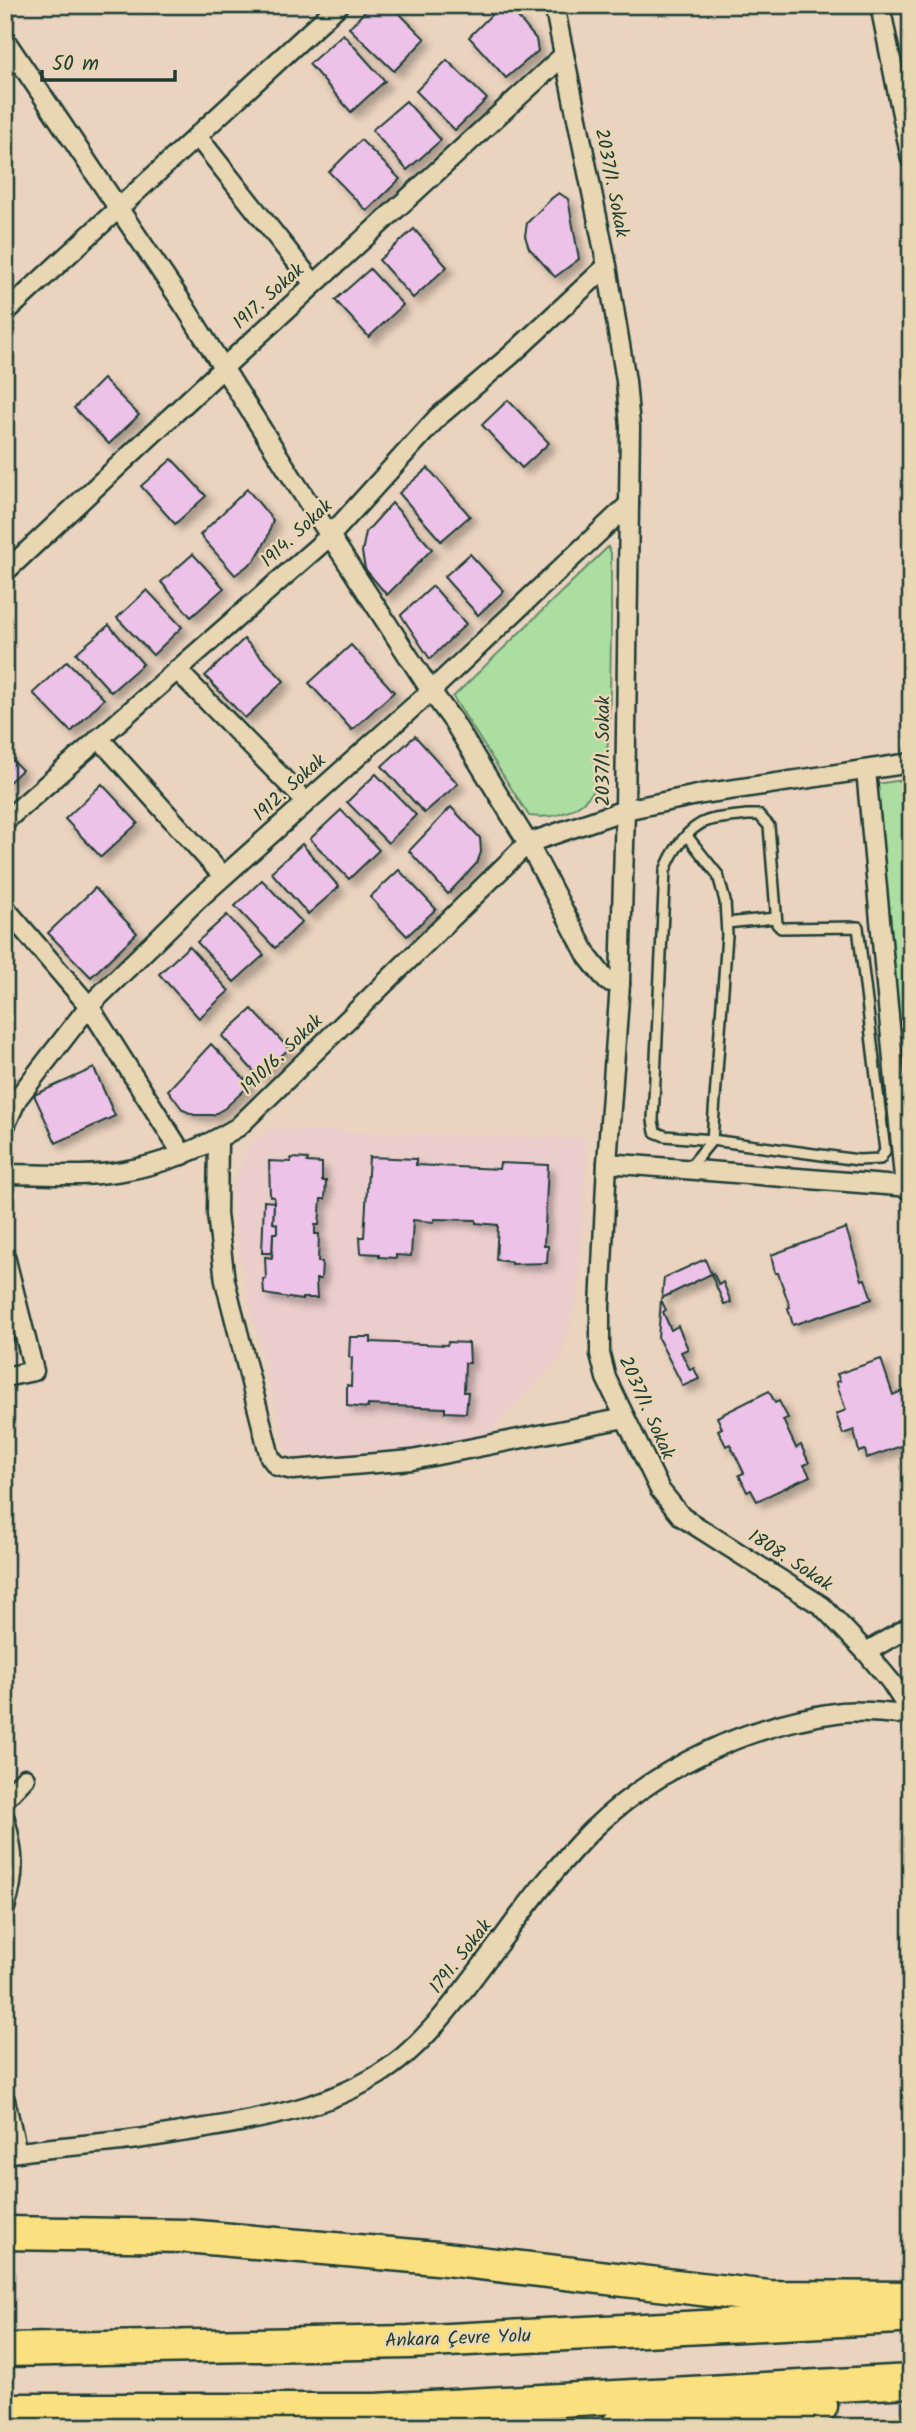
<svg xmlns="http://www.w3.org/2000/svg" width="916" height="2432" font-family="Kalam,sans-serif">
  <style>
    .built { fill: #ebcecc }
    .green { fill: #abdea0; stroke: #658e6a; stroke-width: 2 }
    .building { fill: #edc2e9; stroke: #1f3d34; stroke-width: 2; filter: url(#shadow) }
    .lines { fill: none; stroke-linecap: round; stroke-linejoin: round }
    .lane-casing { stroke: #1f3d34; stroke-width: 14 }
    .street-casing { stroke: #1f3d34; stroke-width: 23 }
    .highway-casing { stroke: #1f3d34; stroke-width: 37 }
    .lane { stroke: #e9d7b4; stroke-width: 9 }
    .street { stroke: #e9d7b4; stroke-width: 18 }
    .highway { stroke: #fbe080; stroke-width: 32 }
    .labels { text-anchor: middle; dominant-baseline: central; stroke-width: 5; stroke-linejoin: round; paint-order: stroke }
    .street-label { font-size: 19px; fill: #1f3d34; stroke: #e9d7b4 }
  </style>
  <defs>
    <filter id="shadow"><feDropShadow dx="6" dy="6" stdDeviation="3.5" flood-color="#0004"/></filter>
  </defs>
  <rect width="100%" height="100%" fill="#ead3bf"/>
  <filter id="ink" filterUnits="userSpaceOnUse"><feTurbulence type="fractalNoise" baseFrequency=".0143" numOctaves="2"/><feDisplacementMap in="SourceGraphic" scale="14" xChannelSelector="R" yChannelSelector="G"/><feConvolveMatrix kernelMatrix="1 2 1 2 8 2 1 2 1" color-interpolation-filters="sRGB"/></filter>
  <g filter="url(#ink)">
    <!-- built -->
    <path class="built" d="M270,1129L587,1139L577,1299L559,1358L482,1440L419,1452L289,1456L247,1294L230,1195L247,1148Z"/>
    <!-- green -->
    <g class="green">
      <path d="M608,547L611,553C611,615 612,676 608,738C607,750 608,770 601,780C585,808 560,820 529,816L453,697Z"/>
      <path d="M911,779V1166L875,784Z"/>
    </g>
    <!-- building -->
    <g class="building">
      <path d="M371,5H391L425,39L394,71L349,28Z"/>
      <path d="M501,5H508L536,39L538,51L506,78L469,37Z"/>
      <path d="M343,34L385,81L351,112L309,64Z"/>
      <path d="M447,60L487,99L455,130L416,91Z"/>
      <path d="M406,101L441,140L407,170L372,130Z"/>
      <path d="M361,140L400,179L367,211L329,172Z"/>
      <path d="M559,193L568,199L579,259L555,277L529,248L525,236L527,223L552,198Z"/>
      <path d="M414,229L447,267L413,298L379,260Z"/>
      <path d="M370,269L403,305L369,337L335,300Z"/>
      <path d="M103,379L139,415L109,444L74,408Z"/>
      <path d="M508,400L549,443L522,468L482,425Z"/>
      <path d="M172,459L206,496L175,524L141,486Z"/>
      <path d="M428,468L470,516L441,541L399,493Z"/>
      <path d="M247,489L273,520L267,539L255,560L235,575L200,535Z"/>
      <path d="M392,503L432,549L387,595L365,569L362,552L366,532Z"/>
      <path d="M193,554L224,588L191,617L161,582Z"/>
      <path d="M470,554L504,591L478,615L444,577Z"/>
      <path d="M433,586L466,624L430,659L401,615Z"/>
      <path d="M147,590L182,627L153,655L117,618Z"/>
      <path d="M109,625L143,664L111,692L76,653Z"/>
      <path d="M244,639L284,681L245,718L205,676Z"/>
      <path d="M351,645L394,692L352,730L309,683Z"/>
      <path d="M67,661L104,699L71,732L33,693Z"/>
      <path d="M415,736L458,784L424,813L382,766Z"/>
      <path d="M5,753L22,770L5,786Z"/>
      <path d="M376,774L416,815L388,843L347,802Z"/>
      <path d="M102,784L138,823L101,857L65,819Z"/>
      <path d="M451,807L480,838L481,852L477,863L448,894L409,851Z"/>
      <path d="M341,810L379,850L349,879L310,839Z"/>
      <path d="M302,844L339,887L308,914L271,872Z"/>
      <path d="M399,870L436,909L407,936L370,897Z"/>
      <path d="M262,880L302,922L275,948L235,906Z"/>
      <path d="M95,888L137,933L91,977L48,933Z"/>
      <path d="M227,915L264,955L234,982L197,942Z"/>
      <path d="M189,946L229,991L199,1018L159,974Z"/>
      <path d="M252,1009L289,1049L258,1076L222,1036Z"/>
      <path d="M211,1044L250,1085L225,1108L213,1115H194L183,1110L168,1090Z"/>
      <path d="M94,1068L115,1116L56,1143L34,1095Z"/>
      <path d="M369,1157L416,1159V1165L499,1169L500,1163L548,1165L544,1246H548L547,1263L511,1264V1262L496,1260L498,1225L476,1223V1220L434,1219V1222L413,1220L411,1256L396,1255V1258L379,1257V1254L361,1253L360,1237H364Z"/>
      <path d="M291,1158L308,1159L307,1162L322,1163V1181H326L325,1199H321L319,1225H315V1234H319L318,1262H322L321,1279H316L317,1298H302V1300L264,1294L263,1279H266L265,1257L272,1258L273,1233H277V1224L273,1223L274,1197L270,1196L269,1161L291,1162Z"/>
      <path d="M264,1201L274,1202L273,1223L277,1224V1233H273L272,1253H262Z"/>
      <path d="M846,1228L862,1280L865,1279L872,1299L793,1325L788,1308L790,1307L778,1273H775L771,1255Z"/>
      <path d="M705,1259L711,1274L662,1298L664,1278Z"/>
      <path d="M713,1273L719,1285L723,1282L731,1302L724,1304L711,1274Z"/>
      <path d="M661,1300L666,1310L663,1312L671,1330L678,1326L688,1349L681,1352L690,1370L694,1368L699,1379L683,1386L658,1338Z"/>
      <path d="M7,1308L14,1342L5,1344V1309Z"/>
      <path d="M350,1337H371V1342L447,1345L448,1342L469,1343L470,1363H465L464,1392H468L466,1413L445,1412V1408L368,1405V1408L347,1406V1385L351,1386L352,1358L349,1357Z"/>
      <path d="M881,1359L893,1395L904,1390L911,1410L903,1414L905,1422L902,1423L910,1443L867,1458L865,1450L859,1452L854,1430L843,1434L836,1414L846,1410L836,1382L840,1381L837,1374Z"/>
      <path d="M769,1391L775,1403L779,1401L788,1418L783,1420L796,1448L801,1445L809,1463L804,1465L810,1476L757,1501L751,1490L747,1492L739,1475L744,1473L730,1444L726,1446L718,1430L722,1428L717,1417Z"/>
    </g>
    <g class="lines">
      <!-- lane casing -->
      <g class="lane-casing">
        <g id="lane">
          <path d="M747,815H759L769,826L777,924L781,928L858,927L885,1151L880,1159L858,1160L712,1140L665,1136L655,1132L653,1120L665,871C671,853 688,827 707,821C720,817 734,817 747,815Z"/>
          <path d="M687,836L718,875L725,901L727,935L712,1140L689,1168"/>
          <path d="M727,923L775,918"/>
        </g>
      </g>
      <!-- street casing -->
      <g class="street-casing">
        <g id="street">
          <path d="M554,5L607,266L626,381L630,427L625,810L620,984L607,1163L600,1307V1354L606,1378L660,1490L682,1517L822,1606L866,1652L891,1682L911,1713"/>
          <path d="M880,5L911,159"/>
          <path d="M5,40L185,307L295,482L431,691L453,721L528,843L625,810L702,794L911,763"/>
          <path d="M197,136L314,284"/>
          <path d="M5,313L339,5"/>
          <path d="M5,572L223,368L564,55"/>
          <path d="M177,670L306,802"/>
          <path d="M99,738L223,876"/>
          <path d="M866,770L905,1188"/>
          <path d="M5,821L330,536L438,417L510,356L607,266"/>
          <path d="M5,908L89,1006L183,1155"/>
          <path d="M5,1126L17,1099L89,1006L196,901L431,691L629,504"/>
          <path d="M218,1139L217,1214L225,1281L270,1457L277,1466L293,1470L412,1460L625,1418"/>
          <path d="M607,1163L911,1187"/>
          <path d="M5,1174C44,1174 85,1178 123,1171C164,1164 203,1148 238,1127L528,843L588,957L607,981L620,984"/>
          <path d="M5,1256L34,1371L5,1377"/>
          <path d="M866,1652L911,1626"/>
          <path d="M5,1799L25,1778"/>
          <path d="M5,1819C14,1853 16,1874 5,1908"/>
          <path d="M5,2100L17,2152"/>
          <path d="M5,2154C44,2148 83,2145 122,2141C150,2138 178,2132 206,2128C266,2118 325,2107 378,2075C429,2044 467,1984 503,1938C530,1901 558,1864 591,1831C658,1766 749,1724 842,1712C864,1710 889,1714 911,1715"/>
        </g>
      </g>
      <!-- highway casing -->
      <g class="highway-casing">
        <g id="highway">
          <path d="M5,2233L186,2236L437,2258L769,2297L911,2298"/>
          <path d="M5,2350L409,2342L899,2317"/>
          <path d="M5,2410H376L911,2381"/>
          <path d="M617,2427L821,2406"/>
        </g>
      </g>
      <!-- lane -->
      <use href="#lane" class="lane"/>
      <!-- street -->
      <use href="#street" class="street"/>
      <!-- highway -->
      <use href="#highway" class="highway"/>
    </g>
  </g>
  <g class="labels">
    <!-- street labels -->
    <g class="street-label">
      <text transform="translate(611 183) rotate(79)">2037/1. Sokak</text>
      <text transform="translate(269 297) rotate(-42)">1917. Sokak</text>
      <text transform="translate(297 534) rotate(-43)">1914. Sokak</text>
      <text transform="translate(604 751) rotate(-90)">2037/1. Sokak</text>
      <text transform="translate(290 788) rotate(-42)">1912. Sokak</text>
      <text transform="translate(282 1055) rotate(-44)">1910/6. Sokak</text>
      <text transform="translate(646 1408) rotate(66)">2037/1. Sokak</text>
      <text transform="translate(790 1561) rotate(33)">1808. Sokak</text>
      <text transform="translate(461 1957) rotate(-52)">1791. Sokak</text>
      <text transform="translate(458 2339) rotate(-2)">Ankara Çevre Yolu</text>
    </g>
  </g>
  <!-- margin -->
  <rect width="916" height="2432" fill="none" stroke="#e9d7b4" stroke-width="28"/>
  <rect x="14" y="14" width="888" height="2404" fill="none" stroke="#1f3d34" stroke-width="2.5" filter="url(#ink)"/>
  <!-- scale -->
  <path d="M42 70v10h133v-10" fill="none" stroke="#1f3d34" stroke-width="3.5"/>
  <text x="52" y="70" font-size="21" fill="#1f3d34" stroke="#e9d7b4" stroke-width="5" paint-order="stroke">50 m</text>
</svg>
